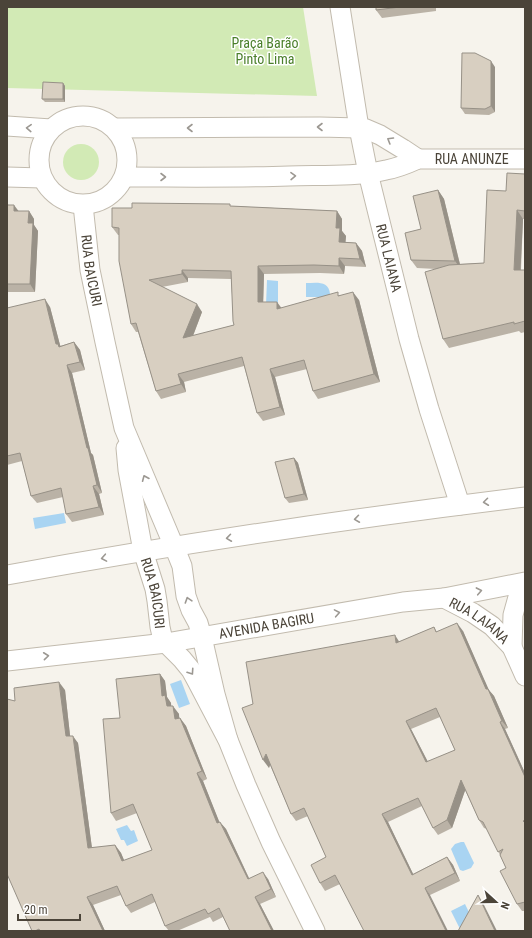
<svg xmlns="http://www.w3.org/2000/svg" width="532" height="938" font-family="'Roboto Condensed',sans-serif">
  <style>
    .green { fill: #d2eab5 }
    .water { fill: #a9d4f2 }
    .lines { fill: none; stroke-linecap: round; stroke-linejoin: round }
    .street-casing { stroke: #c2bbae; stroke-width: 21 }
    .street { stroke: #fff; stroke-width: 19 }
    .wall { fill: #bab2a6; fill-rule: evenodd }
    .shaded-wall { fill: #979187 }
    .building { fill: #d8cfc1; stroke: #979187; fill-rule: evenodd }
    .oneway { stroke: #9c9892 }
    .labels { text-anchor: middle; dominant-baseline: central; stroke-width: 3; stroke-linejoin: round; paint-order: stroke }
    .park-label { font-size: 14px; fill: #4a7f2a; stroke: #fff }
    .street-label { font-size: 14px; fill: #4b4439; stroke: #fff }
  </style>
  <rect width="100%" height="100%" fill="#f6f3ec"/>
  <!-- green -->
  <g class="green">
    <path d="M7,7H303L317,96L7,88Z"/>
    <circle cx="81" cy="162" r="18"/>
  </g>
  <!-- water -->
  <g class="water">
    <path d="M267,280L278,281V306L266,305Z"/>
    <path d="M306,283C316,283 329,280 330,294L328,297H306Z"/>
    <path d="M64,513L66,523L35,529L33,518Z"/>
    <path d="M181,680L190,704L179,708L170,684Z"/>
    <path d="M127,825L131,831L134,830L138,841L127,846L124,840H121L116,829Z"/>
    <path d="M461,842H464L474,863L471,868L463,871L460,870L451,849L455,844Z"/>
    <path d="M465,904L478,931H461L451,911Z"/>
  </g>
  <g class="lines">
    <!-- street casing -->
    <g class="street-casing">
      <g id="street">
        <path id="s1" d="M340,7L359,128L368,173L409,339L429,409L460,505"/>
        <circle cx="83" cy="160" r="44"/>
        <path d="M7,126L51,129"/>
        <path d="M115,128L320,127L359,128L366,129L380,135L403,149L418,159"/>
        <path d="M7,177L42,178"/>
        <path id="s2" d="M124,177C179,177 234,178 289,176C320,175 356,177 386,170C397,168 407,164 418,159H525"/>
        <path id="s3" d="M83,205L90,270L105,342L124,428L178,556L182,566L186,596L191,610L198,623L202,637L215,694L228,740"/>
        <path id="s4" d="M126,448L128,470L143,551L155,589L157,601L160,627L162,636L166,643L182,659L191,670L197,681L228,740L246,785L271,842L315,931"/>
        <path d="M7,575C179,544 352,518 525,497"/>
        <path id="s5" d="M444,598L473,613L492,626L512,647L525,676"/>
        <path d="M512,647L513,615L518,597L525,583"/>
        <path id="s6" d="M7,661L166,643L403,602L444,598L525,582"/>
      </g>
    </g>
    <!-- street -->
    <use href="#street" class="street"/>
  </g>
  <!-- wall -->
  <g class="wall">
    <path d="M376,7H436V11L382,18L376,10Z"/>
    <path d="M495,67V112L489,115L465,114L461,108Z"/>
    <path d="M63,83L65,86V102H45L42,99Z"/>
    <path d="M525,174V219H523L521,270H525V332L521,333L519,331L449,348L443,339L436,269L417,268L411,260L421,229L438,190L444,199L460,264L484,263L506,191Z"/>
    <path d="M7,204L18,211H29L34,219V225L38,231L35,292H7Z"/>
    <path d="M231,206L337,211L342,219V231L346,236L345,242L356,243L362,251L366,267L345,266L344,274L320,273L264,274L263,302L281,308L340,295L359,300L380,382L318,399L313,391L307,369L275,377L285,415L263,421L257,413L244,366L184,382L186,392L161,399L156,391L138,332H136L131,324L119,235H118L112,227L132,208ZM188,278L231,279L234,325L193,336L202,312L162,287L188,282Z"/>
    <path d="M50,307L60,345V346L74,342L80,350L85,370L72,373L91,453L93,455L102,493L99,494L104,515L72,522L66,514L63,497L37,503L31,496L22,461L7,465V308Z"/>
    <path d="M294,458L298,463L308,500L289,503L285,498Z"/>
    <path d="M434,627L437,632L463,631L488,689L494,696L508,728L505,729L525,773V911H522L517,904L506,868L500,855L487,829L484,828L479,820L465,790L452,828L438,835L433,828L422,806L388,822L413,874L447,857L453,865L460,881L430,895L340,884L325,891L320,883L326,857L308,816L296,821L291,814L270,765L269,768L253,704ZM440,717L455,750L428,762L411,729Z"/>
    <path d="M160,674L165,681L167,697L171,703V706L179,714V719L180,718L186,726L207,779L203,781L219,822L226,829L249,878L268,879L276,897L260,904L274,931H230L223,917L213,922L210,917L177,931H169L165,926L155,902L131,913L126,906L121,895L93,905L105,931H32L15,701L65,690L70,736L78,743L92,848L115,845L121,853L124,861L152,850L137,813L116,821L111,813L120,718Z"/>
  </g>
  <!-- shaded-wall -->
  <g class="shaded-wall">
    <path d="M491,61L495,67V112L491,106Z"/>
    <path d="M63,83L65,86V102L63,99Z"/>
    <path d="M438,190L444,199L461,269L455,261Z"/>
    <path d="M14,205L20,213L14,211Z"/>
    <path d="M517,210L523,219L520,279L514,270Z"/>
    <path d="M29,211L34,219V225L38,231L35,292L30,284L28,223Z"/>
    <path d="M337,211L342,219V231L346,236L345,250L339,242L336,228Z"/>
    <path d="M356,243L362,251L366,267L360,259Z"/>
    <path d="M339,258L345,266L344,274L339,266Z"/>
    <path d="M258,266L264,274L263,310L258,302Z"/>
    <path d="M182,270L188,278V282L182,274Z"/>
    <path d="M353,292L359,300L380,382L374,374Z"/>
    <path d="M45,299L50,307L60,345L64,351L56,344Z"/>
    <path d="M277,302L283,310L277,309Z"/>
    <path d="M197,304L202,312L189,346L183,338Z"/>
    <path d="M74,342L80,350L85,370L80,362Z"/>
    <path d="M67,365L72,373L91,453L93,455L102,493L97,485L87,448Z"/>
    <path d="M270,369L275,377L285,415L280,407Z"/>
    <path d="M178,374L184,382L186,392L181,384Z"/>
    <path d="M294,458L298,463L308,500L304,494Z"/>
    <path d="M93,486L99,494L104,515L99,507Z"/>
    <path d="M457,623L463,631L492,697L486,689Z"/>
    <path d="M395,635L400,643H396Z"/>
    <path d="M160,674L165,681L167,697L171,703L172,714L167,706L162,696Z"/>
    <path d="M59,682L65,690L71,744L66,736Z"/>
    <path d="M488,689L494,696L508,728L502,721Z"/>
    <path d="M173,706L179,714L180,727L175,719Z"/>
    <path d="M180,718L186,726L207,779L202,771Z"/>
    <path d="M406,721L411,729L432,770L426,762Z"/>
    <path d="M500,722L505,729L525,773V777Z"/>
    <path d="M73,736L78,743L93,856L88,848Z"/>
    <path d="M266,754L271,762L269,768L263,760Z"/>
    <path d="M197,773L203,781L223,831L217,823Z"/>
    <path d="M461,780L466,788L452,828L447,820Z"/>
    <path d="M382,814L388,822L417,882L412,875Z"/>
    <path d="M220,822L226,829L253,887L248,879Z"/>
    <path d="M115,845L121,853L128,869L122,861Z"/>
    <path d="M447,857L453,865L460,881L455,873Z"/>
    <path d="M263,872L268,879L276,897L271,889Z"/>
    <path d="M425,888L430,895L448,931H446Z"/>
    <path d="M478,895L483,903L497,931H495Z"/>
    <path d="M87,897L93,905L105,931H103Z"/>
    <path d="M255,897L260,904L274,931H272Z"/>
  </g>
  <!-- building -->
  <g class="building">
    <path d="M376,7H400L376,10Z"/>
    <path d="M462,53H475L491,61V106L485,109L461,108Z"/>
    <path d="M43,82L63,83V99H42Z"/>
    <path d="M507,173L525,174V211L517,210L514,270H525V321L514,324V322L443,339L425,272L449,265L484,263L487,190L506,191Z"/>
    <path d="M438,190L455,261L411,260L405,233L421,229L413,196Z"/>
    <path d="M132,203L230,204V206L337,211L336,228H340L339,242L356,243L360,259L339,258V266L314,265L258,266V302H277V309L338,292V296L353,292L374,374L313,391L304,360L270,369L280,407L257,413L242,357L178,374L181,384L156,391L136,323L131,324L119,261V228L112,227V208H132ZM182,270L231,271L233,321L234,325L183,338L197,304L149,280L182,274Z"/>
    <path d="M7,205H14V211H29L28,223H33L30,284H7Z"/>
    <path d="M45,299L56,344H58L59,347L74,342L80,362L67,365L87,448H88L97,485L93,486L99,507L66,514L61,488L31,496L20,453L7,456V308Z"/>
    <path d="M294,458L304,494L285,498L275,462Z"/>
    <path d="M457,623L486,689H488L502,721L500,722L525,777V820L523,821L525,823V902L517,904L500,871L506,868L500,855L503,849L498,852L483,822L479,820L461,780L447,820L433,828L418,798L382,814L412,875L447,857L455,873L425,888L446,931H364L335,875L320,883L311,865L326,857L304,808L291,814L266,754L263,760L242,708L253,704L246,662L395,635L396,643L434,627L436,632ZM436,708L455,750L426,762L406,721Z"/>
    <path d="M160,674L162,696L165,695L167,706H173L175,719L180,718L202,771L197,773L217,823L220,822L248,879L263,872L271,889L255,897L272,931H230L219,908L208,914L205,909L165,926L152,894L126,906L117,886L87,897L103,931H40L39,929L35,931H32L7,874V699L15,701L14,688L59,682L66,736H73L88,848L115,845L122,861L152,850L133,804L111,813L103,719L120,718L116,679Z"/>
    <path d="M478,895L495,931H458Z"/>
  </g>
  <!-- one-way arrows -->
  <defs><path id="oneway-chevron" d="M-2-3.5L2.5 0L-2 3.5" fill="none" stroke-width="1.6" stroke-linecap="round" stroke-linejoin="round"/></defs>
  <g class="oneway">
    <use href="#oneway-chevron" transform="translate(320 127) rotate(180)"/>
    <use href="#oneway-chevron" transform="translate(29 128) rotate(-177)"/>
    <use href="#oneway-chevron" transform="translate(190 128) rotate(180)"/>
    <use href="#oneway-chevron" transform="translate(390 140) rotate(-149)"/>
    <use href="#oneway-chevron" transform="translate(293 176) rotate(-1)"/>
    <use href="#oneway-chevron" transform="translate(163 177)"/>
    <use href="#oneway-chevron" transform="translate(145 478) rotate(-113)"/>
    <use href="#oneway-chevron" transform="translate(486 502) rotate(173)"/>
    <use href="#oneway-chevron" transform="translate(357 519) rotate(172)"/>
    <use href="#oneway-chevron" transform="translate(229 538) rotate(172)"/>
    <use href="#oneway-chevron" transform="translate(104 558) rotate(170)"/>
    <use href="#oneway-chevron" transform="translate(479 591) rotate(-11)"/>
    <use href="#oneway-chevron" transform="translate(188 600) rotate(-108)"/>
    <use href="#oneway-chevron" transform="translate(337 613) rotate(-10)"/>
    <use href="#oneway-chevron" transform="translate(46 656) rotate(-6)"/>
    <use href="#oneway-chevron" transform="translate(191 672) rotate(56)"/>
  </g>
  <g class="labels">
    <!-- park labels -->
    <g class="park-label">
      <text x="265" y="43">Praça Barão<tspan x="265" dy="16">Pinto Lima</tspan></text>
    </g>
    <!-- street labels -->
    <g class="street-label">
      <text stroke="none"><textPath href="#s2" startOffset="350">RUA ANUNZE</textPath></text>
      <text stroke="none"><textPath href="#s1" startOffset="256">RUA LAIANA</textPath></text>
      <text stroke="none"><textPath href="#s3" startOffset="66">RUA BAICURI</textPath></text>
      <text stroke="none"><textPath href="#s4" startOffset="148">RUA BAICURI</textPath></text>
      <text stroke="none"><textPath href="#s5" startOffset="42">RUA LAIANA</textPath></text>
      <text stroke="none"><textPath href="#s6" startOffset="262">AVENIDA BAGIRU</textPath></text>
    </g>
  </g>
  <!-- border -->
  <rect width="532" height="938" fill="none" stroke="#4b4439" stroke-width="16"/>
  <!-- north arrow -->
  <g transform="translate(496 902) rotate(111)" stroke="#ffffff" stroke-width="3" paint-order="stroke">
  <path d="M0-3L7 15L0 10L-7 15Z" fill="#4b4439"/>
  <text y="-6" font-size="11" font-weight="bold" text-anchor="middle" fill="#4b4439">N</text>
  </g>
  <!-- scale -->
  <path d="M18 914v6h62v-6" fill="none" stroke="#4b4439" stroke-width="2"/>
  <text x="24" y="914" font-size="12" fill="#4b4439" stroke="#ffffff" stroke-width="3" paint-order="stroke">20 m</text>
</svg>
